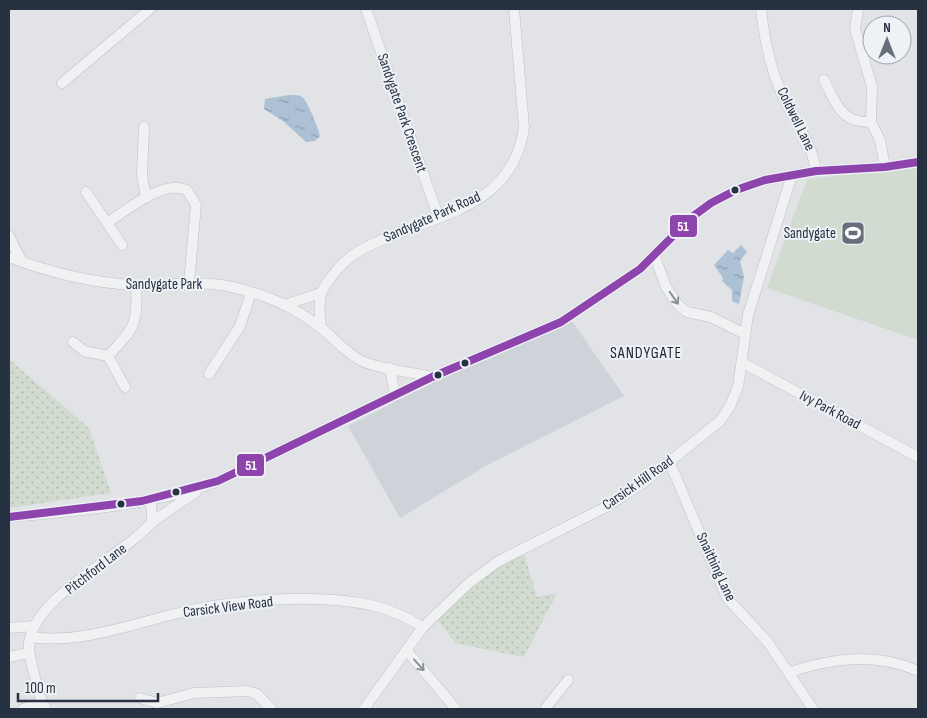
<svg xmlns="http://www.w3.org/2000/svg" width="927" height="718" font-family="'Sofia Sans Condensed',sans-serif">
  <style>
    .built { fill: #ced3da }
    .grass { fill: url(#grass-dots) }
    .pitch { fill: #d1dbd0 }
    .water { fill: url(#water-ripples) }
    .lines { fill: none; stroke-linecap: round; stroke-linejoin: round }
    .minor-casing { stroke: #bfc1c4; stroke-width: 11 }
    .minor { stroke: #f0f1f3; stroke-width: 10 }
    .bus-1-casing { stroke: #eef2f6; stroke-width: 11 }
    .bus-1 { stroke: #8e44ad; stroke-width: 8 }
    .oneway { stroke: #8b919a }
    .bus-dot { fill: #263141; stroke: #eef2f6; stroke-width: 2 }
    .labels { text-anchor: middle; dominant-baseline: central; stroke-width: 4; stroke-linejoin: round; paint-order: stroke }
    .street-label { font-size: 15px; fill: #263141; stroke: #eef2f6 }
    .poi-label { font-size: 15px; fill: #263141; stroke: #eef2f6; text-anchor: end }
    .neighbourhood-label { font-size: 16px; letter-spacing: 1px; fill: #182232; stroke: #eef2f6 }
    .line-badge { stroke: #eef2f6; stroke-width: 2 }
    .badge-label { font-size: 14px; text-anchor: middle; font-weight: bold; fill: #fff }
  </style>
  <defs>
    <pattern id="grass-dots" width="8" height="8" patternUnits="userSpaceOnUse" patternTransform="scale(1.25)"><rect width="8" height="8" fill="#d1dbd0"/><path d="M2 2h.1M6 6h.1" fill="none" stroke="#b3bcb4" stroke-width="1.8" stroke-linecap="round"/></pattern>
    <pattern id="water-ripples" width="26" height="14" patternUnits="userSpaceOnUse" patternTransform="scale(1.25)"><rect width="26" height="14" fill="#acc1d4"/><path d="M2 4q2-2 4 0t4 0M15 11q2-2 4 0t4 0" fill="none" stroke="#8c9dae"/></pattern>
  </defs>
  <rect width="100%" height="100%" fill="#e1e3e6"/>
  <!-- built -->
  <path class="built" d="M572,321L624,396L489,464L400,518L348,426L463,367Z"/>
  <!-- grass -->
  <g class="grass">
    <path d="M9,359L89,428L111,493L9,508Z"/>
    <path d="M522,548L537,597L557,593L524,657L455,643L434,615Z"/>
  </g>
  <!-- pitch -->
  <path class="pitch" d="M918,167V340L767,288L807,179Z"/>
  <!-- water -->
  <g class="water">
    <path d="M289,95C294,95 301,94 304,99C308,103 319,130 320,136L315,141L306,142L283,121L264,109L265,99Z"/>
    <path d="M741,245L747,252L740,261L744,277L739,304L732,301V290L722,281L723,278L714,265L728,250L733,253Z"/>
  </g>
  <g class="lines">
    <!-- minor casing -->
    <g class="minor-casing">
      <g id="minor">
        <path d="M366,9L438,216"/>
        <path d="M761,9C764,36 770,69 782,94C794,120 812,142 816,171"/>
        <path d="M858,9L855,29L872,87L871,122L880,140L885,167"/>
        <path d="M824,80C837,104 840,123 871,122"/>
        <path d="M62,83L150,9"/>
        <path d="M144,127L142,175L146,198"/>
        <path d="M86,192L122,245"/>
        <path d="M107,223C127,210 163,179 187,190L196,205L189,282"/>
        <path d="M9,236L22,262"/>
        <path d="M654,254L666,287L678,305L687,312L711,317L745,334"/>
        <path d="M9,257C49,272 91,283 134,285C168,286 199,280 232,287C264,294 295,307 321,328C335,339 346,353 362,361C384,371 410,371 432,377"/>
        <path d="M284,305L321,293"/>
        <path d="M321,328C320,317 318,305 321,294C323,287 329,280 333,275C347,255 367,246 389,237C449,212 514,202 524,127L514,9"/>
        <path d="M73,342L84,351L108,356"/>
        <path d="M743,363L918,457"/>
        <path d="M390,368L395,396"/>
        <path d="M209,374L240,326L251,293"/>
        <path d="M125,387L108,356C135,328 138,323 136,285"/>
        <path d="M670,463L727,598L767,641L813,709"/>
        <path d="M9,517C75,511 156,505 218,481L432,377L561,322L640,269L692,217L711,203L736,190L765,180L816,171L885,167L918,162"/>
        <path d="M152,522L196,492"/>
        <path d="M9,628L34,626"/>
        <path d="M30,637C79,644 129,625 175,614C232,599 317,593 375,606C392,610 408,618 423,627"/>
        <path d="M406,650L456,709"/>
        <path d="M9,657L29,653"/>
        <path d="M790,672C833,658 876,652 918,671"/>
        <path d="M140,698L157,703L194,693L248,691L257,694L271,709"/>
        <path d="M23,709L42,702"/>
        <path d="M46,709C39,698 37,686 34,673C32,664 28,653 29,643C35,595 122,557 152,522L151,499"/>
        <path d="M364,709L423,627L469,583L497,562L606,507L643,483L720,421L730,406L738,387L748,315L792,175"/>
        <path d="M545,709L568,680"/>
      </g>
    </g>
    <!-- minor -->
    <use href="#minor" class="minor"/>
    <!-- bus-1 casing -->
    <g class="bus-1-casing">
      <path id="bus-1" d="M9,517L142,501L218,481L432,377L561,322L640,269L692,217L711,203L736,190L765,180L816,171L885,167L918,162"/>
    </g>
    <!-- bus-1 -->
    <use href="#bus-1" class="bus-1"/>
  </g>
  <!-- one-way arrows -->
  <defs><path id="oneway-shaft" d="M-6 0H5M1.5-3L5.5 0L1.5 3" fill="none" stroke-width="1.6" stroke-linecap="round" stroke-linejoin="round" transform="scale(1.25)"/></defs>
  <g class="oneway">
    <use href="#oneway-shaft" transform="translate(674 298) rotate(55)"/>
    <use href="#oneway-shaft" transform="translate(419 665) rotate(48)"/>
  </g>
  <!-- icons -->
  <defs>
    <g id="stadium-square" transform="scale(1.25)"><rect x="-9" y="-9" width="18" height="18" rx="4" fill="#676f7b" stroke="#eef2f6"/><path d="M0-5a6.5 5 0 1 0 0 10a6.5 5 0 1 0 0-10ZM-3.5-1.8h7v3.6h-7Z" fill="#fff"/></g>
  </defs>
  <g fill-rule="evenodd">
    <use href="#stadium-square" x="853" y="233"/>
  </g>
  <!-- markers -->
  <g class="bus-dot">
    <circle cx="735" cy="190" r="4.5"/>
    <circle cx="465" cy="363" r="4.5"/>
    <circle cx="438" cy="375" r="4.5"/>
    <circle cx="176" cy="492" r="4.5"/>
    <circle cx="121" cy="504" r="4.5"/>
  </g>
  <g class="labels">
    <!-- street labels -->
    <g class="street-label">
      <text transform="translate(402 113) rotate(71)">Sandygate Park Crescent</text>
      <text transform="translate(796 119) rotate(64)">Coldwell Lane</text>
      <text transform="translate(432 217) rotate(-24)">Sandygate Park Road</text>
      <text x="164" y="284">Sandygate Park</text>
      <text transform="translate(830 410) rotate(28)">Ivy Park Road</text>
      <text transform="translate(638 483) rotate(-35)">Carsick Hill Road</text>
      <text transform="translate(716 567) rotate(65)">Snaithing Lane</text>
      <text transform="translate(96 569) rotate(-38)">Pitchford Lane</text>
      <text transform="translate(228 607) rotate(-7)">Carsick View Road</text>
    </g>
    <!-- poi labels -->
    <g class="poi-label">
      <text x="836" y="233">Sandygate</text>
    </g>
    <!-- neighbourhood labels -->
    <g class="neighbourhood-label">
      <text x="646" y="353">SANDYGATE</text>
    </g>
  </g>
  <g class="line-badge">
    <rect x="669" y="214" width="29" height="24" rx="5" fill="#8e44ad"/>
    <rect x="236" y="453" width="29" height="24" rx="5" fill="#8e44ad"/>
  </g>
  <g class="badge-label">
    <text x="683" y="231">51</text>
    <text x="251" y="470">51</text>
  </g>
  <!-- border -->
  <rect width="927" height="718" fill="none" stroke="#263141" stroke-width="20"/>
  <!-- north arrow -->
  <g transform="translate(887 40)"><circle r="24" fill="#eef2f6" stroke="#9ea5ae"/>
  <path d="M0-4L9 19L0 12L-9 19Z" fill="#676f7b"/>
  <text y="-8" font-size="14" font-weight="bold" text-anchor="middle" fill="#263141">N</text>
  </g>
  <!-- scale -->
  <path d="M18 693v8h140v-8" fill="none" stroke="#263141" stroke-width="2.5"/>
  <text x="25" y="693" font-size="15" fill="#263141" stroke="#eef2f6" stroke-width="4" paint-order="stroke">100 m</text>
</svg>
